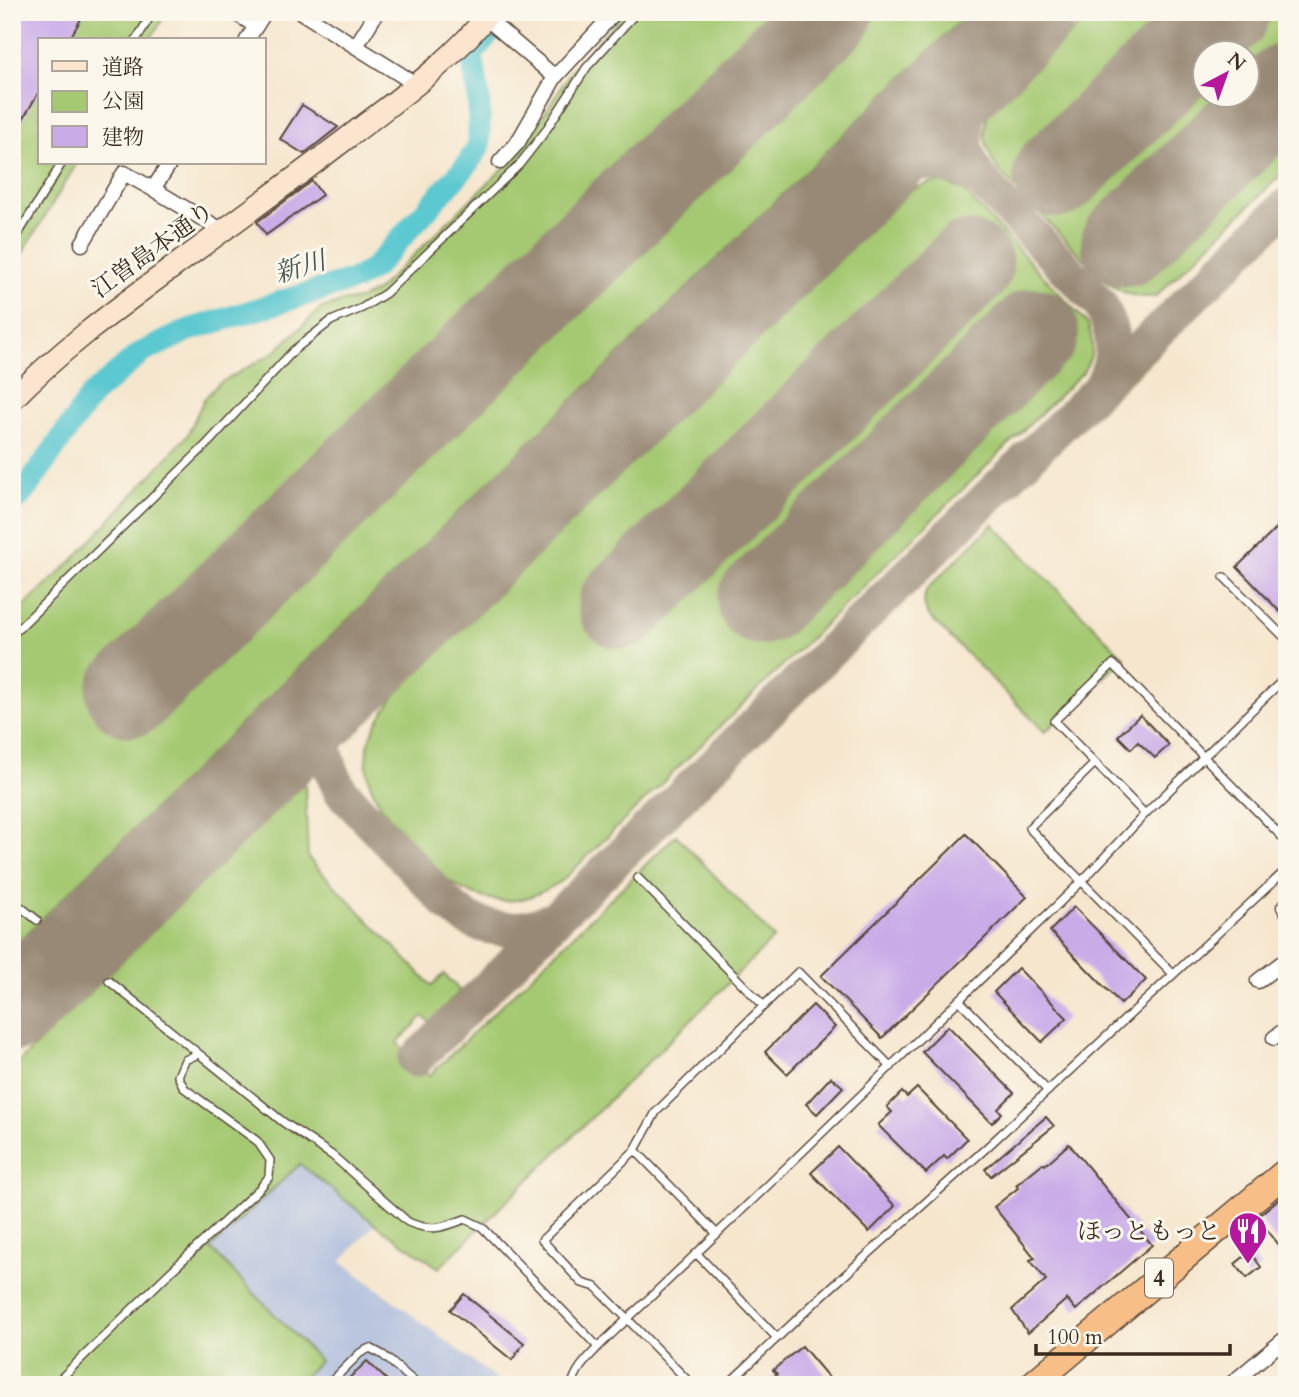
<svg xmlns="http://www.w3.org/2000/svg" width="1299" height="1397" font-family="Cardo,'Noto Serif JP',serif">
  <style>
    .industrial { fill: #b9c5de }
    .green { fill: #a5c972; stroke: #707a48; stroke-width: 2; fill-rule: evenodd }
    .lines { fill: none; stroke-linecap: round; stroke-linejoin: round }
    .river { stroke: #5bc8d0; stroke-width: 23 }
    .taxiway { stroke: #988876; stroke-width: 35 }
    .runway { stroke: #988876; stroke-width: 88 }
    .building { fill: #c9abe8 }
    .lane-casing { stroke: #574638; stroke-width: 10 }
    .street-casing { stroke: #574638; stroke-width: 17 }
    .secondary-casing { stroke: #574638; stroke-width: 24 }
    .highway-casing { stroke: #574638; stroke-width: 29 }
    .lane { stroke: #fff; stroke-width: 7 }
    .street { stroke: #fff; stroke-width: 14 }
    .secondary { stroke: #fce5cf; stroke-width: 21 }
    .highway { stroke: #f7be88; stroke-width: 26 }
    .labels { text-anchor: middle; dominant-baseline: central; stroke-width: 6; stroke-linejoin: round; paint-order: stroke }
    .shield { fill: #fbf7ec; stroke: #75685c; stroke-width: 2 }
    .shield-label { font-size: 23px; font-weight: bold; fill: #3b2a1e }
    .street-label { font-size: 24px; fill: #3b2a1e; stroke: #fbf7ec }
    .poi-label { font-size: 24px; fill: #3b2a1e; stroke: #fbf7ec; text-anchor: end }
    .water-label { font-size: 26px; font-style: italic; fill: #455953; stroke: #fbf7ec }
  </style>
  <rect width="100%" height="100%" fill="#fbf7ec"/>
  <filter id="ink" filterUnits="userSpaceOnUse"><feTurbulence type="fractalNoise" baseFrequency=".0143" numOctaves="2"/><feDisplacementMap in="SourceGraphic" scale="14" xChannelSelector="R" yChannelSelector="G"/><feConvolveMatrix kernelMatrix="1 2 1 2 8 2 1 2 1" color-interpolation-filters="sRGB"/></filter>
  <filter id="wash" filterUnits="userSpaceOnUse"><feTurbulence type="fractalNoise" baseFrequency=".00686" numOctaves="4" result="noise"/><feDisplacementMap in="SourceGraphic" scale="28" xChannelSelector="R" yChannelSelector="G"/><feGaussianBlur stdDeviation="1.57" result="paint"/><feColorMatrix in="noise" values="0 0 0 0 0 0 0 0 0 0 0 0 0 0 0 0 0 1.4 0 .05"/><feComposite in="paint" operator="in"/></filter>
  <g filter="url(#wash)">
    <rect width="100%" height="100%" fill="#f6e6ce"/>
    <!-- industrial -->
    <path class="industrial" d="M300,1164L375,1224L341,1261L504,1385H64Z"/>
    <!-- green -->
    <g class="green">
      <path d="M12,12H167L150,40H40V163H77L12,271Z"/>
      <path d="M625,12H969L12,948V618L73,560L187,436L204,399L218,384L275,352L320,309L341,302L360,299L378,290L522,150L572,69Z"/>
      <path d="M1093,12H1287V169L1155,297C1135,298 1122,293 1106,282L998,170C987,152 981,135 988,114ZM1246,52V94H1204V52Z"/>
      <path d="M942,182L963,190L1088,324C1094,345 1095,353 1083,372L562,881C542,893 520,904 496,900C481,898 465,892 452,883C441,875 431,862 422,852C395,825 362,795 367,753C370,729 384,710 398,692L911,190L929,183Z"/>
      <path d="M993,524L1125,658L1045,732L927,614L924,602L926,590Z"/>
      <path d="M305,782L308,858L432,986L444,974L460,991L430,1022L423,1016L397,1043L430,1075L676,835L774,938L439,1268L375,1224L300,1164L210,1248L320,1361L296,1385H64L67,1381L62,1385H12V1069Z"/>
    </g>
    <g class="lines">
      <!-- river -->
      <path class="river" d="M12,504L23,493L92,395L141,353L189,330L356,279L374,268L466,166L479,146V99L472,55L505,12"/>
      <!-- taxiway -->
      <g class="taxiway">
        <path d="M872,169C896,161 943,160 966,172C971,175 976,178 981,181L1100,304C1116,335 1117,355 1101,386"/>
        <path d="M981,181L971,164L966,147V101L974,77L986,57"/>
        <path d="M326,702C321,737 324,760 341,791L446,902C452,907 457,912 463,916C489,932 525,933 552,919C561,914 569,905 577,898L1287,205"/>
        <path d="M415,1060L555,920"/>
      </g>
      <!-- runway -->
      <g class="runway">
        <path d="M1057,174L1226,12"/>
        <path d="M1125,243L1287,87"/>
        <path d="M761,601L1035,332"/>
        <path d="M622,605L969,265"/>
        <path d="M130,693L830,12"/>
        <path d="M12,1009L1032,12"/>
      </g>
    </g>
    <g id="blocks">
      <!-- building -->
      <g class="building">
        <path d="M12,12H85L69,40H40V90L12,138Z"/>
        <path d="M302,105L338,127L304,154L280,139Z"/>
        <path d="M312,181L322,195L266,235L257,222Z"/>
        <path d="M1287,518V619L1237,567Z"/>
        <path d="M1140,715L1169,745L1155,758L1138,742L1131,749L1118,736Z"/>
        <path d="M966,834L1027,897L882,1038L821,976Z"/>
        <path d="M1074,907L1146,980L1121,1004L1050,931Z"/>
        <path d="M1018,968L1067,1018L1042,1042L994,992Z"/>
        <path d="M813,1005L835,1027L787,1074L765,1052Z"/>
        <path d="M948,1026L1014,1093L998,1109L1002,1113L992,1123L922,1052Z"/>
        <path d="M831,1077L843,1087L817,1114L806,1104Z"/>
        <path d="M917,1088L967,1139L947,1159L944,1156L926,1173L878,1125L892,1112L887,1107L902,1092L907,1097Z"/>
        <path d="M1046,1117L1054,1126L991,1176L985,1169Z"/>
        <path d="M1069,1144L1152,1245L1076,1310L1067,1299L1028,1333L1012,1310L1046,1280L1030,1260L1035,1258L994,1207L1018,1188L1016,1185L1043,1163L1045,1165Z"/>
        <path d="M838,1147L895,1206L869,1232L811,1173Z"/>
        <path d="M1287,1192V1255L1257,1217Z"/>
        <path d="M1250,1252L1261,1267L1247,1278L1235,1264Z"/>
        <path d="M464,1294L524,1343L512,1360L450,1310Z"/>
        <path d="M802,1346L835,1385H765L777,1374L773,1370Z"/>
        <path d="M367,1361L392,1385H342Z"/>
      </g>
    </g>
  </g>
  <g filter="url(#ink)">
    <use href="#blocks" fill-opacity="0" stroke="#574638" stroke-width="2"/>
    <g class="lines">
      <!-- lane casing -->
      <g class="lane-casing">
        <g id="lane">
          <path d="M136,40L153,12"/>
          <path d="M12,244L62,163"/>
          <path d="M1224,577L1287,640"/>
          <path d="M12,635L208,443L294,350L331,321L362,308L386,293L519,165L544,133L587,67L637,12"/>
          <path d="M1095,763L1029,828L1173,974"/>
          <path d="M1145,814L1054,721L1113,664L1287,842"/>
          <path d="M1278,832L1287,823"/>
          <path d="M638,878L764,1006"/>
          <path d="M12,900L37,920"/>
          <path d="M109,981L283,1122L333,1156L408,1222C431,1232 442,1228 465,1219L482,1227L598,1347C587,1359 576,1369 572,1385"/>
          <path d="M959,1000L1048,1091"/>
          <path d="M635,1150L717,1234"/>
          <path d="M697,1254L777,1338"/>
          <path d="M598,1347L765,1188L1082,881L1145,814L1287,676"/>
          <path d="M54,1385L167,1275L260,1188L269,1177L270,1160L257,1141L184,1088L178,1076L185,1060L198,1054"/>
          <path d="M328,1385L360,1353L370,1348L383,1355L418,1385"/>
          <path d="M692,1385L596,1287L582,1283L542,1240L635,1150L656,1112L798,972L891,1067"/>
          <path d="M727,1385L825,1293L984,1150L1287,869"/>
        </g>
      </g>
      <!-- street casing -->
      <g class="street-casing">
        <g id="street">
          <path d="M234,12L256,26"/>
          <path d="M301,12L417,85"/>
          <path d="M486,18L555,77"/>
          <path d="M247,40L265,12"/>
          <path d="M356,46L377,12"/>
          <path d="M500,162L518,142L555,77L615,12"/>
          <path d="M170,163L153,189L223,231"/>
          <path d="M82,244L124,173L153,189"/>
          <path d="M1284,907L1287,911"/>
          <path d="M1258,981L1287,959"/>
          <path d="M1274,1038L1287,1028"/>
          <path d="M1230,1385L1287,1337"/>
        </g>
      </g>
      <!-- secondary casing -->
      <g class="secondary-casing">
        <path id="secondary" d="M12,400C62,348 122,305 180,262C239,219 298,176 355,132C403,95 453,60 490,12"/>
      </g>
      <!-- highway casing -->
      <g class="highway-casing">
        <path id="highway" d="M1032,1385L1287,1171"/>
      </g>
      <!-- lane -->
      <use href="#lane" class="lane"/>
      <!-- street -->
      <use href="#street" class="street"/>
      <!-- secondary -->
      <use href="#secondary" class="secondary"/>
      <!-- highway -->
      <use href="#highway" class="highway"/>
    </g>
  </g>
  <!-- icons -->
  <defs>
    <g id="restaurant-pin" transform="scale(2.0125)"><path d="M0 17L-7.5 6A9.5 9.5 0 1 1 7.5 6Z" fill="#b5179e" stroke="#fbf7ec"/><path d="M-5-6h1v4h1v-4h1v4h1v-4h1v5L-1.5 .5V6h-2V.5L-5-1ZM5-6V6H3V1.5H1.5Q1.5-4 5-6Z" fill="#fff"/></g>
  </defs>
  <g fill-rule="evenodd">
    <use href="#restaurant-pin" x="1248" y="1231"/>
  </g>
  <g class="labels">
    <!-- shield labels -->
    <rect class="shield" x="1145" y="1258.5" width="28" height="39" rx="5"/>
    <g class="shield-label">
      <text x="1159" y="1278">4</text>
    </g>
    <!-- street labels -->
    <g class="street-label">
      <text transform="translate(153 250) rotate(-36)">江曽島本通り</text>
    </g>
    <!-- poi labels -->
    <g class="poi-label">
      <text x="1221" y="1231">ほっともっと</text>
    </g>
    <!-- water labels -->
    <g class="water-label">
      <text transform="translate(300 267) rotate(-17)">新川</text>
    </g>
  </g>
  <!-- margin -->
  <rect width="1299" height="1397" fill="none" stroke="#fbf7ec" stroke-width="42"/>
  <!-- legend -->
  <rect x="38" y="38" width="228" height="126" fill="#fbf7ec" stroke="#aea59a" stroke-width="2"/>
  <rect x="52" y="61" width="35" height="10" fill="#fce5cf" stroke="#aea59a" stroke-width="2"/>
  <text x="102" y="74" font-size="21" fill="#3b2a1e">道路</text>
  <rect x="52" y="91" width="35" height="21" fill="#a5c972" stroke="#aea59a" stroke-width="2"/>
  <text x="102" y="108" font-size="21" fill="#3b2a1e">公園</text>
  <rect x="52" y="126" width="35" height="21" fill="#c9abe8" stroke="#aea59a" stroke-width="2"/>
  <text x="102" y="144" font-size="21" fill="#3b2a1e">建物</text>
  <!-- north arrow -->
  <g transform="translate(1226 74) rotate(41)"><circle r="33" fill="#fbf7ec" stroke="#aea59a" stroke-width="2"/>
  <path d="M0-5L12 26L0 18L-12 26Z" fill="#b5179e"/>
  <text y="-10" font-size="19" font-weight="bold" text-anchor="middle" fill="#3b2a1e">N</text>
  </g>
  <!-- scale -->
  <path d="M1036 1344v10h194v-10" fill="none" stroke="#3b2a1e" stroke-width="3.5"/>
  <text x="1047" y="1344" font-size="21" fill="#3b2a1e" stroke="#fbf7ec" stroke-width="5" paint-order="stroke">100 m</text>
</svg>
